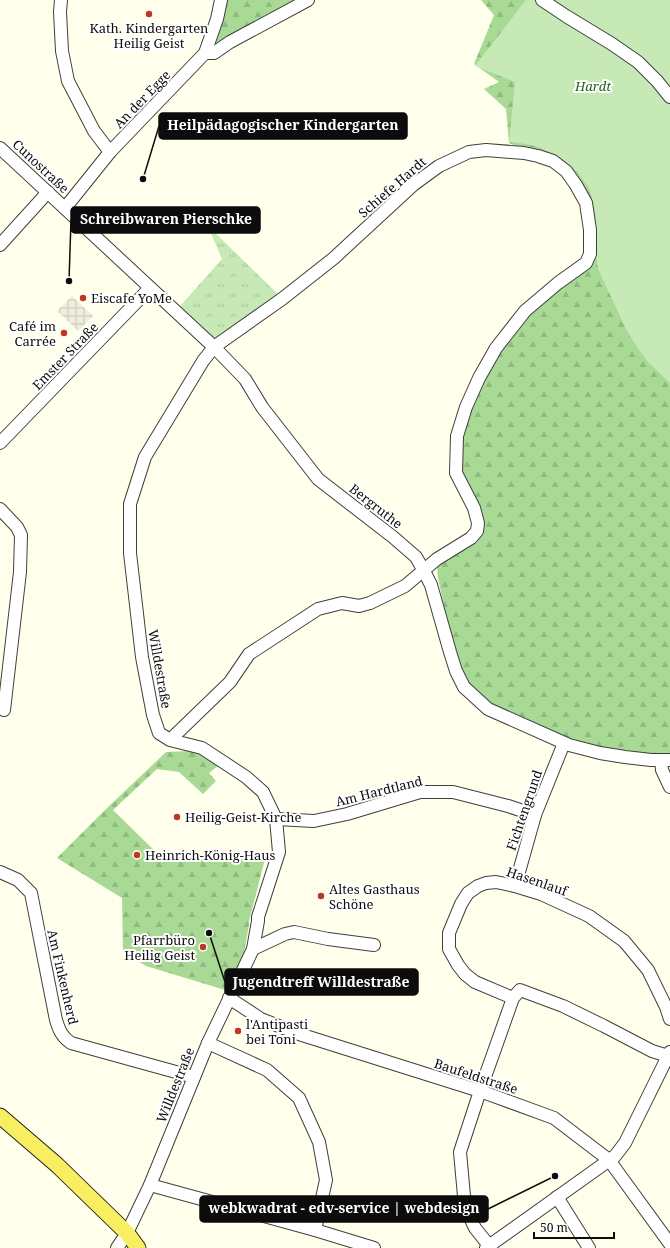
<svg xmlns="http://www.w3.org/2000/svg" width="670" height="1248" font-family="'Noto Serif',serif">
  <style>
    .grass { fill: url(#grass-tufts) }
    .forest { fill: url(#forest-firs) }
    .park { fill: #c7e9b6 }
    .plaza { fill: url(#plaza-grid) }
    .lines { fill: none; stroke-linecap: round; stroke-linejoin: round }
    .minor-casing { stroke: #3f3f3f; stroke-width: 14 }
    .major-casing { stroke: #1d1d1d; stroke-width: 17 }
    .minor { stroke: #fff; stroke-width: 12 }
    .major { stroke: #f8ee62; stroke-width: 15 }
    .poi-dot { fill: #bc3825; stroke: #fff; stroke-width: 1.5 }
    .labels { text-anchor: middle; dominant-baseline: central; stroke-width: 4; stroke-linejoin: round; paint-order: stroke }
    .poi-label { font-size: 13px; fill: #0c0c0c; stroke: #fff; text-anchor: start }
    .park-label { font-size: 13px; font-style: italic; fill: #1f641d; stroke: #fff }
    .street-label { font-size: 13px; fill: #0c0c0c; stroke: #fff }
    .leader { fill: none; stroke: #0c0c0c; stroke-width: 1.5 }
    .callout-dot { fill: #0c0c0c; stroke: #fff; stroke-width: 1.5 }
    .callout { fill: #0c0c0c; stroke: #0c0c0c; stroke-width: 1.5 }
    .callout-label { font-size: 14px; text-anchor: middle; font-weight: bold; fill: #fff }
  </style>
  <defs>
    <pattern id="grass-tufts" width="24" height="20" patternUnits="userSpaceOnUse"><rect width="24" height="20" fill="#c7e9b6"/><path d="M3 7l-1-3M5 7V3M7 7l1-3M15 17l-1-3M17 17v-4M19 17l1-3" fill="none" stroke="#aac79b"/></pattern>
    <pattern id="forest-firs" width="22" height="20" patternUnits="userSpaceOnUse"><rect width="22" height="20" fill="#a8da95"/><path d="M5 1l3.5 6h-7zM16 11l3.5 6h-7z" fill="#8fba7f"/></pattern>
    <pattern id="plaza-grid" width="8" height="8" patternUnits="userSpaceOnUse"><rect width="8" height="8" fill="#eeecdc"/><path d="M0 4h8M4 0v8" fill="none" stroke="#cbc9bc"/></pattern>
  </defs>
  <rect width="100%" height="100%" fill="#ffffec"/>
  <!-- grass -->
  <path class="grass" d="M208,226L281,297L214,347L178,314L181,305L222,259Z"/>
  <!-- forest -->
  <g class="forest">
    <path d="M226,0H299L215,47Z"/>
    <path d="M481,0H670V755H638L611,751L545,730L490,705L480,697L461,675L452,644L438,578L437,567L438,562L478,536L460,462L461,443L472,408L483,378L498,353L532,311L593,259L585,188L522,148L509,143L506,109L484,89L499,82L474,64L494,15Z"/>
    <path d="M189,751L201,755L218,766L209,773L216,781L203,794L179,772L157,769L113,810L160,856L265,859L249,921V925L244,953L225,990L146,966L123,952L122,898L57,858L106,809L166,752Z"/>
  </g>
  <!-- park -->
  <path class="park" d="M526,0H670V383L648,362L637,347L627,331L598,269L596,256V220L594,206L589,188L577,171L562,159L541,148L527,144L509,142L515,82L475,66Z"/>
  <!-- plaza -->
  <path class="plaza" d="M72,296L93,316L78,331L57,311Z"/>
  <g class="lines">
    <!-- minor casing -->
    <g class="minor-casing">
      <g id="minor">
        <path d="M61,0L60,12L62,51L68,81L94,131L110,152"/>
        <path d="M542,0L566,16L612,44L638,62L657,81L670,97"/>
        <path d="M205,53H214L230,42L308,0"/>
        <path d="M0,148L214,347L245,379L262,407L318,479L393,537L416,557L424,571L431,585L450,652L456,671L464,687L488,709L569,745L600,753L625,757L651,760H670"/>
        <path d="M65,208L110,152L205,53L217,19L221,0"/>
        <path d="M0,245L48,192"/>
        <path d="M0,443L150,288"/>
        <path d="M0,509L17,527L21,535L20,572L4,710"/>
        <path d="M661,760L662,770L670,787"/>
        <path d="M276,819L314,821L347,814L420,792H453L508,806L535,815"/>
        <path d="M0,872L18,880L31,893L56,1020C59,1030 62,1037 71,1043L194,1077"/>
        <path d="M515,886L535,815L564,743"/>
        <path d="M253,949L285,934L294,932L328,939L374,945"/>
        <path d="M229,998L261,1019L299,1034L480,1091L554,1118L609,1160L670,1244"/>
        <path d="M208,1043L267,1070L299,1098L319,1142L326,1180L315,1230"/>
        <path d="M668,1056L652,1051L604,1026L563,1006L520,990L513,998L475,982L465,974L458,965L449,949V933L461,904L468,893L478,886L486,883L496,882L515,886L541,894L589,916L624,941L648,970L666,1007L670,1019"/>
        <path d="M150,1185L315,1230L374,1248"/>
        <path d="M557,1197L589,1248"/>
        <path d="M117,1248L127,1233L150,1185L208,1043L253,949L258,921V917L279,852L276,819L263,792L246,777L202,748L170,740L159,733L153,715L142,657L130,553V504L145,457L203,361L214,347L282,299L334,258L413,185L439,166L469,152L486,150L524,153L538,156L553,161L566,171L576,185L586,203L590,230V254L586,263L558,283L525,311L496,348L479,378L466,407L457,436L456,473L474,508L478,523L477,531L471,538L437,559L405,586L370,603L359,606L342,603L318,609L249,654L230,682L170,740"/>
        <path d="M486,1248L615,1156L625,1143L670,1052"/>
        <path d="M491,1248L475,1228L465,1207L460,1152L480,1091L513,998"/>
      </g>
    </g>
    <!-- major casing -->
    <g class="major-casing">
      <path id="major" d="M0,1116L57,1165L127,1233L138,1248"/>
    </g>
    <!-- minor -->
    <use href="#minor" class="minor"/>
    <!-- major -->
    <use href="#major" class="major"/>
  </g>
  <!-- markers -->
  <g class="poi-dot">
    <circle cx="149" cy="14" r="4"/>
    <circle cx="83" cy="298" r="4"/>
    <circle cx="64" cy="333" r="4"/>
    <circle cx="177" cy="817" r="4"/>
    <circle cx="137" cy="855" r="4"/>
    <circle cx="321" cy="896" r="4"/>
    <circle cx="203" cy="947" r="4"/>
    <circle cx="238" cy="1031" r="4"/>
  </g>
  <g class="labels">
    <!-- poi labels -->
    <g class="poi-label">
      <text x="149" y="28" text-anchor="middle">Kath. Kindergarten<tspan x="149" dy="15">Heilig Geist</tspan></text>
      <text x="91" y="298">Eiscafe YoMe</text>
      <text x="56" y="326" text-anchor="end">Café im<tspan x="56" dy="15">Carrée</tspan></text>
      <text x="185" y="817">Heilig-Geist-Kirche</text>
      <text x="145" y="855">Heinrich-König-Haus</text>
      <text x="329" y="889">Altes Gasthaus<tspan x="329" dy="15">Schöne</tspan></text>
      <text x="195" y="940" text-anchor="end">Pfarrbüro<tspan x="195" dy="15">Heilig Geist</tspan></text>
      <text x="246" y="1024">l'Antipasti<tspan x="246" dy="15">bei Toni</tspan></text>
    </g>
    <!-- park labels -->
    <g class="park-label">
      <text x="593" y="86">Hardt</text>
    </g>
    <!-- street labels -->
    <g class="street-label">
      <text transform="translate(142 99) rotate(-46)">An der Egge</text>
      <text transform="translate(41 166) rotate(43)">Cunostraße</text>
      <text transform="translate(392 187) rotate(-41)">Schiefe Hardt</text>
      <text transform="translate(65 356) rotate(-46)">Emster Straße</text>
      <text transform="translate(376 506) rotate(38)">Bergruthe</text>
      <text transform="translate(160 669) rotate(80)">Willdestraße</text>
      <text transform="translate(379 791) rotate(-14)">Am Hardtland</text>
      <text transform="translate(524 810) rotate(-71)">Fichtengrund</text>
      <text transform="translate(537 881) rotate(19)">Hasenlauf</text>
      <text transform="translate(63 977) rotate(77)">Am Finkenherd</text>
      <text transform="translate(476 1076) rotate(18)">Baufeldstraße</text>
      <text transform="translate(175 1085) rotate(-68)">Willdestraße</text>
    </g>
  </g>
  <!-- callouts -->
  <path class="leader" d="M143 179L159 126M69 281L71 220M209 933L225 982M555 1176L488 1209"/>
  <g class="callout-dot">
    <circle cx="143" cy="179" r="4"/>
    <circle cx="69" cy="281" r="4"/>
    <circle cx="209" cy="933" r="4"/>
    <circle cx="555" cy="1176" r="4"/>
  </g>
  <g class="callout">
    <rect x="159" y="113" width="248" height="26" rx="4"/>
    <rect x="71" y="207" width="189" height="26" rx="4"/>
    <rect x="225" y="969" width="193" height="26" rx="4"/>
    <rect x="200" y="1196" width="288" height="26" rx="4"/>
  </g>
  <g class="callout-label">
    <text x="283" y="130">Heilpädagogischer Kindergarten</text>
    <text x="166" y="224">Schreibwaren Pierschke</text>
    <text x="321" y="987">Jugendtreff Willdestraße</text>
    <text x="344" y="1213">webkwadrat - edv-service | webdesign</text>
  </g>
  <!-- scale -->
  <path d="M534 1232v6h80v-6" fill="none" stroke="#0c0c0c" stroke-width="2"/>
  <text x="540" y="1232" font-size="12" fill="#0c0c0c" stroke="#ffffff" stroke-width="3" paint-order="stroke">50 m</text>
</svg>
